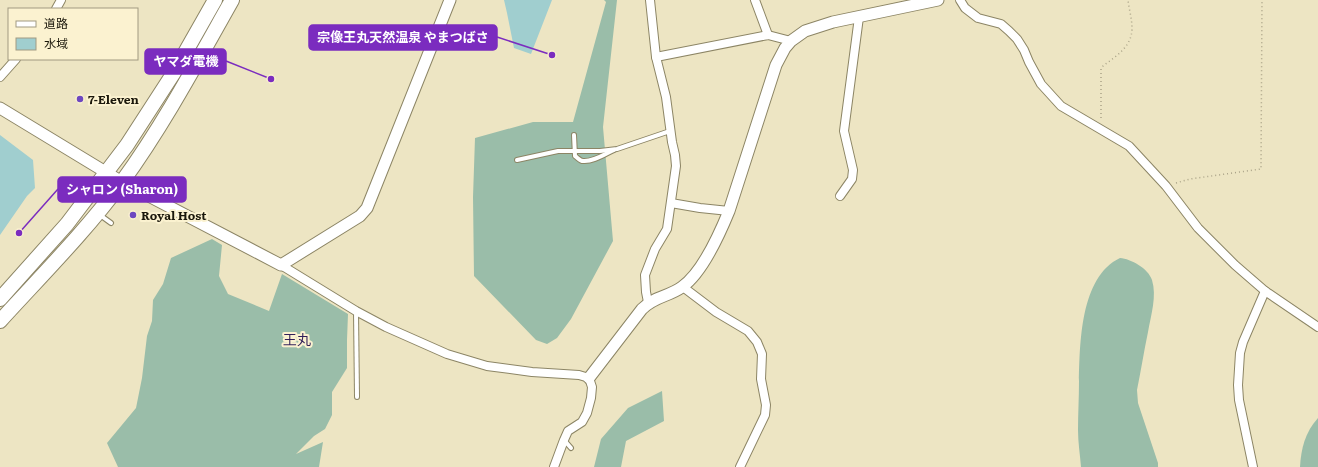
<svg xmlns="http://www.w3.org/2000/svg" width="1318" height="467" font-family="Literata,'Noto Sans JP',serif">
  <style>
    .forest { fill: #9abda9 }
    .water { fill: #a0cecf }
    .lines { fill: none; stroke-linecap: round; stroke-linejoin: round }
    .lane-casing { stroke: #8c8565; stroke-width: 6 }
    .street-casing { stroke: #8c8565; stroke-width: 10 }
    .secondary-casing { stroke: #8c8565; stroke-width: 13 }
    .highway-casing { stroke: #8c8565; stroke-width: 16 }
    .path { stroke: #aaa388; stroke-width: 1.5; stroke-dasharray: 1 3; stroke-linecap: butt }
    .lane { stroke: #fff; stroke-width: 4 }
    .street { stroke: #fff; stroke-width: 8 }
    .secondary { stroke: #fff; stroke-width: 11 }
    .highway { stroke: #fff; stroke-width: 14 }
    .poi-dot { fill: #6d47c0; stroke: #fbf2d0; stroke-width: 1.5 }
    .labels { text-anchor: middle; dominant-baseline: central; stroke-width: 4; stroke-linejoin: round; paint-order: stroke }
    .poi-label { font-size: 12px; font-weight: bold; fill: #1a170b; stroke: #fbf2d0; text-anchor: start }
    .quarter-label { font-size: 14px; fill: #301f59; stroke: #fbf2d0 }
    .leader { fill: none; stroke: #7b2cbf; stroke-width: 1.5 }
    .callout-dot { fill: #7b2cbf; stroke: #fbf2d0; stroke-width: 1.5 }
    .callout { fill: #7b2cbf; stroke: #7b2cbf; stroke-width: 1.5 }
    .callout-label { font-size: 13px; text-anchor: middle; font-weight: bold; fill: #fff }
  </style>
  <rect width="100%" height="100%" fill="#ede5c3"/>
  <!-- forest -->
  <g class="forest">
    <path d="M604,0H617L603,127L613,241L571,319L557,338L547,344L536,340L474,276L473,197L475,138L533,122H573L606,2Z"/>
    <path d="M212,239L222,245L219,276L228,294L269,311L282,274L348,314L347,340V368L332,392V415L325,429L314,436L296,454L323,442L319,467H118L107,443L136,408L142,378L147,336L152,321L153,300L163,284L171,258Z"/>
    <path d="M1120,258C1131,259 1148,268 1152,280C1157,296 1151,315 1148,332C1144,351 1141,370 1137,390L1138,403L1158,463V467H1081C1080,455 1078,442 1078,430C1078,414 1079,397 1079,381C1080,344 1080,277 1120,258Z"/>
    <path d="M662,391L664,421L626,441L621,467H594L601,439L628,408Z"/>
    <path d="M1318,418V467H1300C1301,449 1305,432 1318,418Z"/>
  </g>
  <!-- water -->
  <g class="water">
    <path d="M504,0H552L531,54L514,48L507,13Z"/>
    <path d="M0,135L33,160L35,188L27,196L0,235Z"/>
  </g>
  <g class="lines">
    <!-- lane casing -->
    <g class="lane-casing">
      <g id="lane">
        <path d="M574,135L575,156C578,158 580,161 583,161C593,162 605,154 614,150"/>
        <path d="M517,160L558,151H600L617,149L670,131"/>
        <path d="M100,215L111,223"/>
        <path d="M356,311L357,397"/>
        <path d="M564,440L571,448"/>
      </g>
    </g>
    <!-- street casing -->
    <g class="street-casing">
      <g id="street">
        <path d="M755,0L768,35"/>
        <path d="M960,0L965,8L978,18L1001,24L1009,31L1017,39L1024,50L1029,62L1041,84L1061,106L1129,146L1166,186L1198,228L1235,265L1265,291L1318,327"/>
        <path d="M56,9L61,0"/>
        <path d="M656,57L768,35L791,41"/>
        <path d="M0,77L16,59"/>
        <path d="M840,196L852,179L853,170L844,131L859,17"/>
        <path d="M671,203L700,208L729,211"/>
        <path d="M281,265L356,311L386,327L447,354L487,366L532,372L579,375L589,378L592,387L591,398L587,413L582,422L568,431L564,440L554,467"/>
        <path d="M683,287L716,312L748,331L757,342L762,354L761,379L766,405L765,415L740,467"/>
        <path d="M648,302L646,292L645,275L655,249L667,229L676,166L675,155L672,142L666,97L656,57L650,0"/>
        <path d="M1253,467L1239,400L1238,385L1240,353L1243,342L1265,291"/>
      </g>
    </g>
    <!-- secondary casing -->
    <g class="secondary-casing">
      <g id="secondary">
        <path d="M0,108L122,182L281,265L360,216L367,208L450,0"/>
        <path d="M589,378L642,309C655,296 668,297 682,287C702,273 720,233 729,211L776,65L785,48L791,41L805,31L833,22L938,0"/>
      </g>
    </g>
    <!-- highway casing -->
    <g class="highway-casing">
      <g id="highway">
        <path d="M0,299L67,224L127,145L173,74L215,0"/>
        <path d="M0,321C41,276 86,231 122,182C164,124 197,62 232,0"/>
      </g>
    </g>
    <!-- path -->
    <g class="path">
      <path d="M1101,118V69L1103,66C1116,56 1132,47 1132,28C1132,19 1129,9 1128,0"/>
      <path d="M1176,183L1190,179L1261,169L1262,0"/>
    </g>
    <!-- lane -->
    <use href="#lane" class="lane"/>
    <!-- street -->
    <use href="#street" class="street"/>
    <!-- secondary -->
    <use href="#secondary" class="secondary"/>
    <!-- highway -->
    <use href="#highway" class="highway"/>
  </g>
  <!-- markers -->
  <g class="poi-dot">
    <circle cx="80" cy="99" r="4"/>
    <circle cx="133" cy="215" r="4"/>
  </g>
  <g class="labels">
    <!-- poi labels -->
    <g class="poi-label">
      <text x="88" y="99">7-Eleven</text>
      <text x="141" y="215">Royal Host</text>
    </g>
    <!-- quarter labels -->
    <g class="quarter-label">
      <text x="297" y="339">王丸</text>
    </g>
  </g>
  <!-- callouts -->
  <path class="leader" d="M552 55L497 37M271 79L226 61M19 233L58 189"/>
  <g class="callout-dot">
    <circle cx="552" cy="55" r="4"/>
    <circle cx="271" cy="79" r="4"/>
    <circle cx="19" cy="233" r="4"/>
  </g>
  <g class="callout">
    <rect x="309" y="25" width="188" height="25" rx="4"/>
    <rect x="145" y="49" width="81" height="25" rx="4"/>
    <rect x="58" y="177" width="128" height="25" rx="4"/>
  </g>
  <g class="callout-label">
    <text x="403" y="42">宗像王丸天然温泉 やまつばさ</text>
    <text x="186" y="66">ヤマダ電機</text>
    <text x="122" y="194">シャロン (Sharon)</text>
  </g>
  <!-- legend -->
  <rect x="8" y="8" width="130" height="52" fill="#fbf2d0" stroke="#a19a81"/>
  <rect x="16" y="21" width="20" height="6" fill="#ffffff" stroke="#a19a81"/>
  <text x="44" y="28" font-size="12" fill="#1a170b">道路</text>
  <rect x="16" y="38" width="20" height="12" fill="#a0cecf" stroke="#a19a81"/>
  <text x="44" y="48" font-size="12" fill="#1a170b">水域</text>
</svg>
